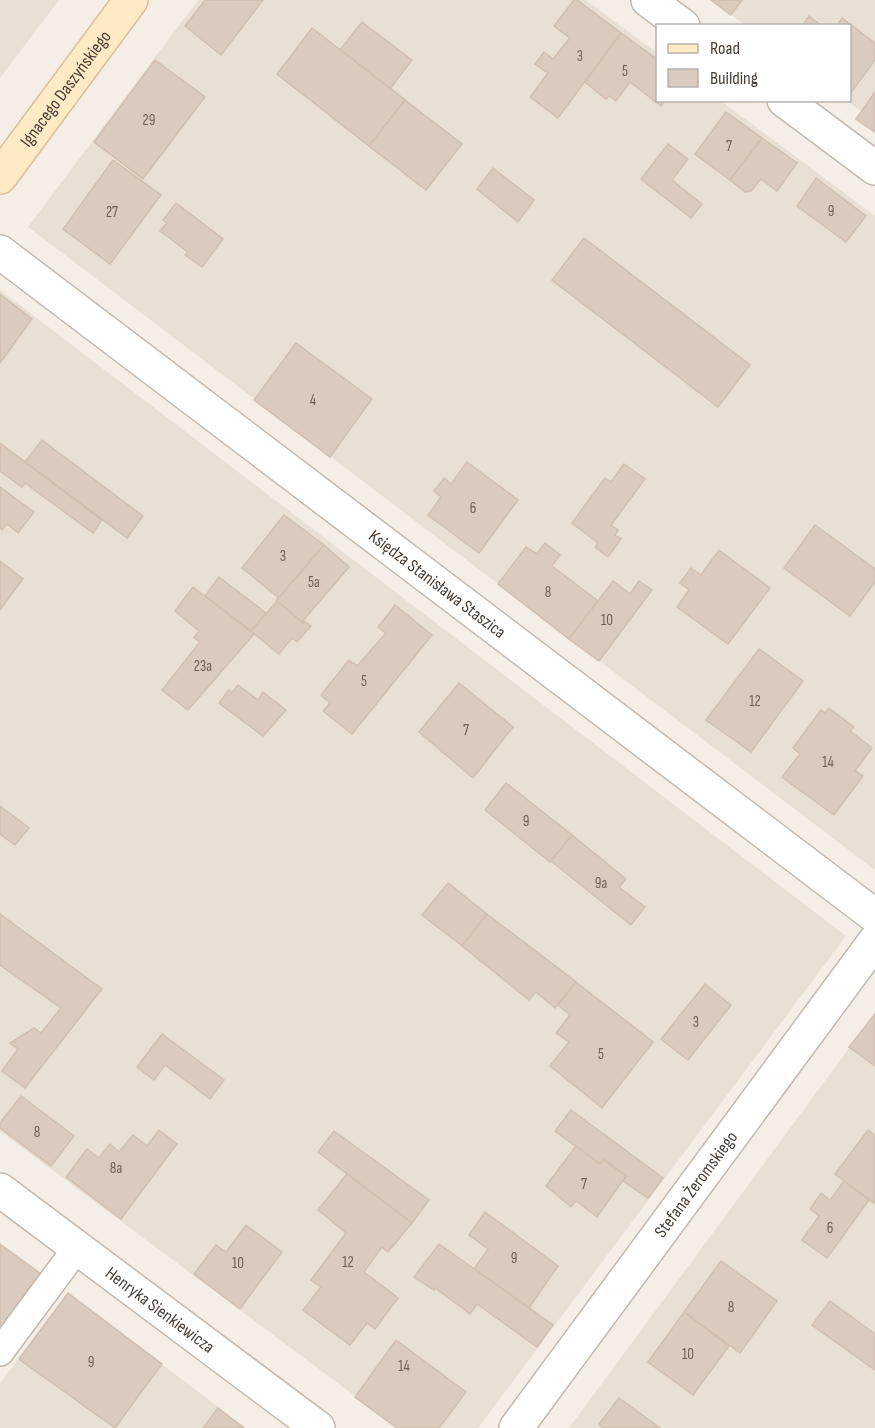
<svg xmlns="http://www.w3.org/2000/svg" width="875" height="1428" font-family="'Sofia Sans Condensed',sans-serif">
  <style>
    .residential { fill: #e8e0d5 }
    .building { fill: #d9cbbf; stroke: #d1bfaf; stroke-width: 1.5 }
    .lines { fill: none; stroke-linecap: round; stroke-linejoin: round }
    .lane-casing { stroke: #c3b8ac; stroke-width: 30 }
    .street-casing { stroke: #c3b8ac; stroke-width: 36 }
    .secondary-casing { stroke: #d9bf97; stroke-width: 36 }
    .lane { stroke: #fff; stroke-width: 27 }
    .street { stroke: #fff; stroke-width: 33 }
    .secondary { stroke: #ffeac6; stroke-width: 33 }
    .labels { text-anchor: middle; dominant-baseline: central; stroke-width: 4.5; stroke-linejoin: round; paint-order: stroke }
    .number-label { font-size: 15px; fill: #6c6158 }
    .street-label { font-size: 18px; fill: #483e36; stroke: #fff }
  </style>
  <rect width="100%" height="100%" fill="#f4eee7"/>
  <!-- residential -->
  <g class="residential">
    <path d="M0,0H59L0,78Z"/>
    <path d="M198,0H586L657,53L658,100L721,101L875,216V870L28,227Z"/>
    <path d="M711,0H875V121L847,101L850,100V26L745,25Z"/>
    <path d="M0,290L846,936L478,1428H398L0,1131Z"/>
    <path d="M875,1013V1428H569Z"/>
    <path d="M68,1293L246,1428H0V1383Z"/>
  </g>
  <!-- building -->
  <g class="building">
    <path d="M205,0H263L221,55L185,26Z"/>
    <path d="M574,0H577L621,33L558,118L530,97L548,73L535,64L544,52L553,59L570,38L554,26Z"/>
    <path d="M711,0H742L731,15Z"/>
    <path d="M809,16L822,26H802Z"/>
    <path d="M842,18L875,43V60L850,94V26H837Z"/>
    <path d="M362,22L412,60L390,89L340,50Z"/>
    <path d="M312,28L405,100L369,146L277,74Z"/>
    <path d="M621,33L658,60V100H665L661,106L630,82L616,101L609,96L606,99L585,82Z"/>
    <path d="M155,60L205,97L143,179L94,142Z"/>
    <path d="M875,92V132L856,119Z"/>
    <path d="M405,100L462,144L426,190L369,146Z"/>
    <path d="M726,112L762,138L730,180L695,154Z"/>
    <path d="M762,138L797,163L777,191L761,179L751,191L745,192L730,180Z"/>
    <path d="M668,144L688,159L672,180L702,204L691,218L641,179Z"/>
    <path d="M113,160L161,195L110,264L63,229Z"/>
    <path d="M493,168L534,200L518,222L477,189Z"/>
    <path d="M816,178L866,216L846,242L797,206Z"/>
    <path d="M176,203L223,239L202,267L185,255L188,252L160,231L167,223L163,220Z"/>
    <path d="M584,238L750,365L718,407L552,280Z"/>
    <path d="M0,294L32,319L0,363Z"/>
    <path d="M296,343L372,399L330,457L254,400Z"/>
    <path d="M42,440L143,516L127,538L25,462Z"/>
    <path d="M0,443L102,520L93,533L25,483L22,487L0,471Z"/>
    <path d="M467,462L518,500L479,553L428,515L441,497L434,491L444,478L451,484Z"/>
    <path d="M624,464L645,479L611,525L618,530L615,535L621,539L608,557L595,547L598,543L572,523L605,478L611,482Z"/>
    <path d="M0,487L34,512L18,533L7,524L2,530L0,528Z"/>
    <path d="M284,515L324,545L279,598L242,568Z"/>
    <path d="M815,525L875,569V582L850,616L784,568Z"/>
    <path d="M545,543L560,555L552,566L598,601L569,639L498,584L526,547L537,554Z"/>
    <path d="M324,545L349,567L302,622L276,601Z"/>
    <path d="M719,550L770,588L728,644L677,607L689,590L680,583L691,568L701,575Z"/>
    <path d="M0,561L23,579L0,610Z"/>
    <path d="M219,577L266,613L251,631L205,596Z"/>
    <path d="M613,581L630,594L639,581L652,590L599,661L569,639Z"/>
    <path d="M193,587L254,634L188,710L162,690L200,642L194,638L199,631L175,611Z"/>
    <path d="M277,601L303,623L304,621L311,626L297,642L292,638L279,654L251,631Z"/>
    <path d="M395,605L432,635L352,734L323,711L330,703L321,695L349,660L357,666L386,633L378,627Z"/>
    <path d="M759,649L803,681L751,752L706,720Z"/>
    <path d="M459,683L513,727L473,778L419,732Z"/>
    <path d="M238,685L258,700L263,692L286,710L263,736L219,703L229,690L232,693Z"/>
    <path d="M829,708L854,727L850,731L872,748L855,771L863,776L834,815L782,777L800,754L793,748L821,710L825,713Z"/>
    <path d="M506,783L572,835L550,862L485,810Z"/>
    <path d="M0,806L29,828L15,845L0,834Z"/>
    <path d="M572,835L626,879L619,887L645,907L631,925L551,861Z"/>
    <path d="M448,883L487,914L462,946L422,915Z"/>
    <path d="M0,914L102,989L25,1088L2,1071L18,1049L10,1043L34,1028L41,1033L61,1008L0,965Z"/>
    <path d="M487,914L576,982L555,1008L536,992L529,1000L462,946Z"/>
    <path d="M576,982L653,1042L602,1108L550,1066L569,1042L556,1033L570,1015L558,1005Z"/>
    <path d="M705,984L731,1005L688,1060L661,1039Z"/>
    <path d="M875,1014V1066L849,1047Z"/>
    <path d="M162,1034L224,1080L210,1099L165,1065L154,1080L137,1067Z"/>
    <path d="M21,1096L74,1136L51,1166L0,1128V1123Z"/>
    <path d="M571,1110L663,1178L648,1198L623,1181L626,1176L604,1160L600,1164L555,1131Z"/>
    <path d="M159,1130L177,1144L121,1219L66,1177L87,1149L99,1158L110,1144L119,1152L133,1135L147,1146Z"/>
    <path d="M868,1130L875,1136V1204L835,1174Z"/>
    <path d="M334,1131L429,1200L412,1223L318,1152Z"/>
    <path d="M576,1146L600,1164L604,1160L626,1176L597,1217L576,1201L571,1207L546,1186Z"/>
    <path d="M347,1174L412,1223L388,1252L382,1247L364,1272L398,1298L375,1329L367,1323L350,1345L303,1310L321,1287L311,1280L346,1233L318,1210Z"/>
    <path d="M844,1181L869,1200L827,1258L802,1240L819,1216L810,1209L821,1193L830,1200Z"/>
    <path d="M485,1212L558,1266L529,1308L474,1269L488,1249L469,1235Z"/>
    <path d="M246,1225L282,1252L240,1309L194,1274L216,1245L226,1252Z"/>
    <path d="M0,1244L41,1274L0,1328Z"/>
    <path d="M439,1244L553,1325L537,1347L477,1304L470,1314L435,1288L434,1290L414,1277Z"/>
    <path d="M721,1261L777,1301L740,1353L684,1312Z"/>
    <path d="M68,1293L162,1364L115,1428L19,1359Z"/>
    <path d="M830,1301L875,1334V1370L812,1325Z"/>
    <path d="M684,1312L729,1346L693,1395L648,1362Z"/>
    <path d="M396,1340L466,1392L439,1428H397L355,1397Z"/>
    <path d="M619,1398L660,1428H603L599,1424Z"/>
    <path d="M218,1408L244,1428H203Z"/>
  </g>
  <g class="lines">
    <!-- lane casing -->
    <g class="lane-casing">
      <path id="lane" d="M0,1352L77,1248"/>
    </g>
    <!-- street casing -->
    <g class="street-casing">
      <g id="street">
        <path d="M648,0L683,26"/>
        <path d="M784,100L875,168"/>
        <path id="s1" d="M0,252L875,916"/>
        <path id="s2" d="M0,1190L318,1428"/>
        <path id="s3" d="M516,1428L875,941"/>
      </g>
    </g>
    <!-- secondary casing -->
    <g class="secondary-casing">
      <g id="secondary">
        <path id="s4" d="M0,177L131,0"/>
      </g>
    </g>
    <!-- lane -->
    <use href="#lane" class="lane"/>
    <!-- street -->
    <use href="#street" class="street"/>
    <!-- secondary -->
    <use href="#secondary" class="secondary"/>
  </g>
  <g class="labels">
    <!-- number labels -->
    <g class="number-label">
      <text x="580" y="56">3</text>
      <text x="625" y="71">5</text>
      <text x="149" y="120">29</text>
      <text x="729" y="146">7</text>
      <text x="831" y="211">9</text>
      <text x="112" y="212">27</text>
      <text x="313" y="400">4</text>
      <text x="473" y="508">6</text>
      <text x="283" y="556">3</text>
      <text x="314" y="582">5a</text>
      <text x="548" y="592">8</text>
      <text x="607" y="620">10</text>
      <text x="203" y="666">23a</text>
      <text x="364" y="681">5</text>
      <text x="755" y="701">12</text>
      <text x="466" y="730">7</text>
      <text x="828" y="762">14</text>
      <text x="526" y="821">9</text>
      <text x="601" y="883">9a</text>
      <text x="696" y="1022">3</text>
      <text x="601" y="1054">5</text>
      <text x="37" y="1132">8</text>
      <text x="116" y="1168">8a</text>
      <text x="584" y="1184">7</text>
      <text x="830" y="1228">6</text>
      <text x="514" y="1258">9</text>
      <text x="348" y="1262">12</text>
      <text x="238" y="1263">10</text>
      <text x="731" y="1307">8</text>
      <text x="688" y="1354">10</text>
      <text x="91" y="1362">9</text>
      <text x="404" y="1366">14</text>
    </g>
    <!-- street labels -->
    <g class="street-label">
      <text stroke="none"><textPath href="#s4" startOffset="110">Ignacego Daszyńskiego</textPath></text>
      <text stroke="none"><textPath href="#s1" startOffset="549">Księdza Stanisława Staszica</textPath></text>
      <text stroke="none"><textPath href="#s3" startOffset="303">Stefana Żeromskiego</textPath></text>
      <text stroke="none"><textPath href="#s2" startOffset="200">Henryka Sienkiewicza</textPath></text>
    </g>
  </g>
  <!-- legend -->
  <rect x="656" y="24" width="195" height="78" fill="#ffffff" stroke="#b6b2af" stroke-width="1.5"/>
  <rect x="668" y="44" width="30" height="9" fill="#ffeac6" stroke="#b6b2af" stroke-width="1.5"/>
  <text x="710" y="54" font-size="18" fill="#483e36">Road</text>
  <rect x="668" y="69" width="30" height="18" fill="#d9cbbf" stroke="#b6b2af" stroke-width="1.5"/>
  <text x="710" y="84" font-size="18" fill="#483e36">Building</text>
</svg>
